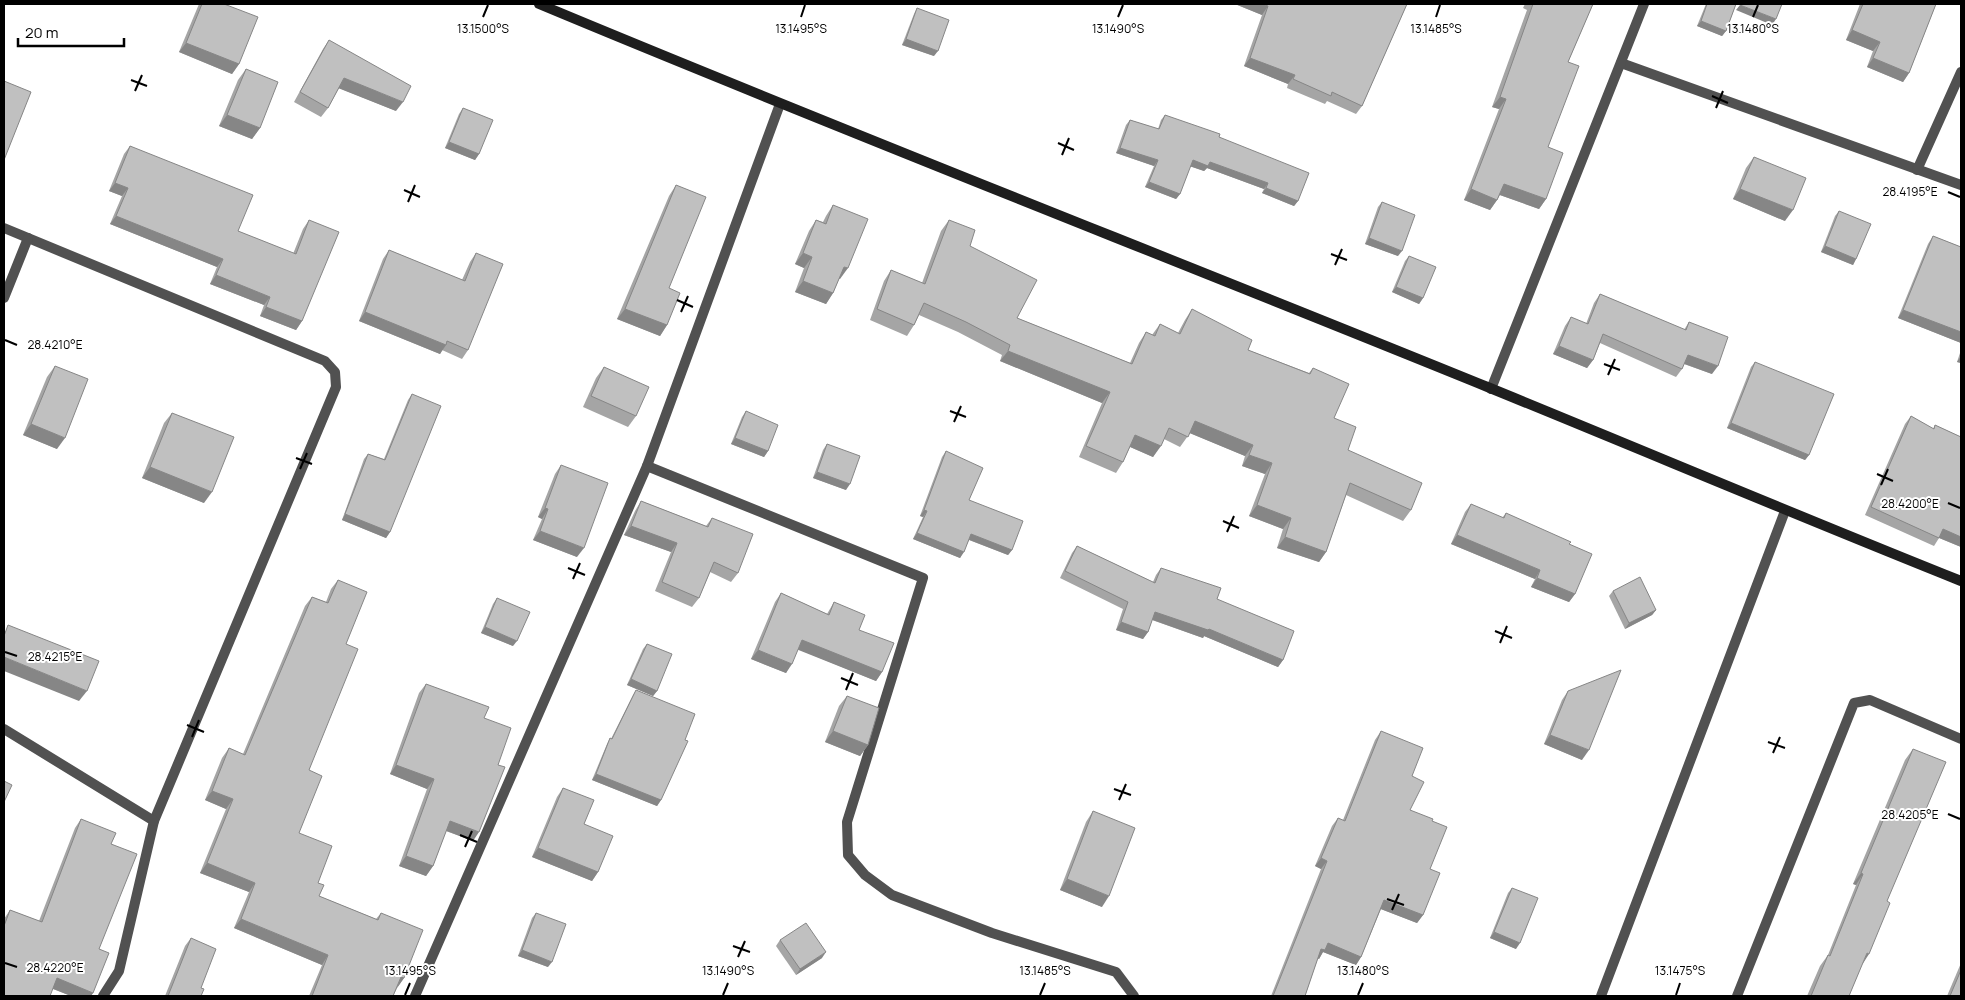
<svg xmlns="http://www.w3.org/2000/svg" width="1965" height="1000" font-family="Manrope,sans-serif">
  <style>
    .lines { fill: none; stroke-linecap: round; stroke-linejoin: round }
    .minor { stroke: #515151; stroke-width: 10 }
    .secondary { stroke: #1e1e1e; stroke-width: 10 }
    .wall { fill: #a5a5a5 }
    .shaded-wall { fill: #868686 }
    .building { fill: #c0c0c0; stroke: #868686 }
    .ticks { fill: none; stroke: #000; stroke-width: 2 }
    .ticks-label { font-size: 12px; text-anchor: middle; fill: #000; stroke: #fff; stroke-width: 4; stroke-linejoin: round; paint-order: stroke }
  </style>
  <rect width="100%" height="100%" fill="#fff"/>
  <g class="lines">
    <!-- minor -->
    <g class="minor">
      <path d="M1621,63L1961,185"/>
      <path d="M1917,170L1961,72"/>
      <path d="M4,228L325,361L335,372L336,387L154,821L119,971L103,996"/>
      <path d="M4,298L28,238"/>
      <path d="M1491,389L1644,4"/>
      <path d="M647,466L923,578L847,822L848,855L865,875L892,895L992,933L1116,972L1134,996"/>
      <path d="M4,729L154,821"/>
      <path d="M415,996L647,466L780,104"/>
      <path d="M1601,996L1785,511"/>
      <path d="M1737,996L1854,703L1870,700L1961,739"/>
    </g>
    <!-- secondary -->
    <path class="secondary" d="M539,4C855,136 1173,259 1490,388C1647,452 1803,518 1961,581"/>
  </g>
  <!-- wall -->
  <g class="wall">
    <path d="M199,4H224L239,64L232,74L179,52Z"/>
    <path d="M1235,4H1407L1362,106L1356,114L1327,101L1325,104L1287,88L1288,84L1244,66L1262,15Z"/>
    <path d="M1525,4H1593L1568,62L1548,147L1546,199L1539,209L1500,195L1497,200L1490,210L1464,200L1499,109L1492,107L1527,10L1523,8Z"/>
    <path d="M1706,4H1736L1726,31L1722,36L1697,26Z"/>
    <path d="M1860,4H1936L1909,73L1903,82L1867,67L1873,51L1846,40Z"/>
    <path d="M917,8L934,56L902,45L914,14Z"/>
    <path d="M329,40L396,111L339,88L328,108L321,117L294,102L323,49Z"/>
    <path d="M246,69L260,128L252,139L219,126L238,80Z"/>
    <path d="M463,108L479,154L475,160L445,148L459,114Z"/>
    <path d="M1165,115L1219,137L1298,201L1294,206L1262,193L1264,189L1207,168L1204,171L1190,166L1180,194L1176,199L1145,187L1154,166L1116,153L1126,125L1130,120L1158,129L1161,120Z"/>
    <path d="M130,146L238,231L293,254L303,229L309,220L302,321L296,330L260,316L264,305L210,284L217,267L110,224L122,196L109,191L124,154Z"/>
    <path d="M1754,157L1785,221L1733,199L1746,168Z"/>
    <path d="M676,185L669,288L667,325L660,336L617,319L669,196Z"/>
    <path d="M1382,202L1398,256L1365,244L1378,207Z"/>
    <path d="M833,205L840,279H839L833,293L826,304L795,292L804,268L795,264L809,231L816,220L823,222L826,216Z"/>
    <path d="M1839,211L1856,259L1853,265L1821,252L1835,216Z"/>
    <path d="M949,220L970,246L1017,318L1130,363L1139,343L1146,332L1152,335L1160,324L1178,333L1185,320L1192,309L1248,350L1309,373L1313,368L1334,418L1348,450L1411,510L1403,521L1346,495L1326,552L1319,562L1277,548L1283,529L1249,516L1265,474L1242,466L1245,456L1190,433L1180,447L1164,439L1153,457L1130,447L1123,462L1116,473L1079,457L1102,403L1000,361L1002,355L958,332L919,315L914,325L907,336L870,320L884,281L891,270L922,283L941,231Z"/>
    <path d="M1933,236L1961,247V343L1898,318L1928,244Z"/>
    <path d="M389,250L462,280L470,262L476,253L468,350L462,359L442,350L440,354L359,321L383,259Z"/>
    <path d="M1409,256L1423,298L1419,304L1392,292L1405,261Z"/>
    <path d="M1600,294L1684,330L1689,322L1712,374L1684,364L1682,369L1676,377L1600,343L1593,360L1587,368L1553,354L1565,326L1571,317L1586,324L1594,303Z"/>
    <path d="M1961,350V363L1957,362Z"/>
    <path d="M1755,362L1809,455L1805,460L1727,428L1751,367Z"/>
    <path d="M55,366L57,449L23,435L47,377Z"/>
    <path d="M604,367L636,416L628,427L583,407L596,378Z"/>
    <path d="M412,394L390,532L386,538L342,520L364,459L368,454L384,459L408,400Z"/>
    <path d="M746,411L768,451L764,457L731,444L742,417Z"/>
    <path d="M172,413L204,503L142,478L164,423Z"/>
    <path d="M1911,416L1933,429L1935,425L1961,437V547L1939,538L1934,546L1865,515L1905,424Z"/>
    <path d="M827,444L846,490L813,478L823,450Z"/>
    <path d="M946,451L969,500L1012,550L1008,555L969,540L960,558L913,539L923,517L920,516L942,457Z"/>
    <path d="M561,465L577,557L533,540L542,519L538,517L555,474Z"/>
    <path d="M641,501L706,526L712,518L738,573L731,582L710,572L699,598L692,607L655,591L671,552L624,535L635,511Z"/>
    <path d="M1471,504L1502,518L1506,513L1569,544L1575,594L1569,602L1531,587L1535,579L1451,544L1465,512Z"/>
    <path d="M1077,546L1153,582L1156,575L1161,568L1217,599L1283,660L1278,667L1204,636L1203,638L1152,620L1148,632L1143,639L1116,630L1123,609L1060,578L1072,553Z"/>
    <path d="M338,580L346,644L309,770L299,833L318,883L319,896L376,919L381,913L404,978L397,988L393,996H309L322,965L234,928L249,892L200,873L226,809L205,800L222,758L229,748L243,754L305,606L312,597L326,602L331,589Z"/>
    <path d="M1613,591L1656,610L1652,615L1625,629L1609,596Z"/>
    <path d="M781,593L827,614L834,602L859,630L882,672L876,681L798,649L786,673L751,659L775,602Z"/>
    <path d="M497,598L513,646L481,633L493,604Z"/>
    <path d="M647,644L657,691L653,696L627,685L643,649Z"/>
    <path d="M426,684L484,718L498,765L473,841L446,831L433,866L426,876L399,866L427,789L390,774L419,693Z"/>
    <path d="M636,690L661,800L657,806L592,780L607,744L610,738L611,739L633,695Z"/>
    <path d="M1568,691L1582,760L1544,744L1562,700Z"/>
    <path d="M847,696L868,745L860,756L825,742L839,706Z"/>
    <path d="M1381,731L1412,776L1410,810L1432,821L1430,869L1423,915L1417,923L1381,909L1361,957L1356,965L1323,952L1319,959L1318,958L1305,996H1271L1321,869L1315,866L1332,826L1338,818L1343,820L1375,740Z"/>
    <path d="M1913,749L1887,901L1849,996H1807L1820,966L1828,955L1856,885L1853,884L1905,760Z"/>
    <path d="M563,788L584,824L598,872L592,881L532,857L557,797Z"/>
    <path d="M1093,811L1102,907L1060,890L1086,822Z"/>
    <path d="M81,819L111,844L93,993L91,996H71L53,989L4,996V919L10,910L39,921L75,828Z"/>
    <path d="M1512,888L1516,949L1490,938L1508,893Z"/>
    <path d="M536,913L548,967L518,956L532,918Z"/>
    <path d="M191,938L201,988V996H165L185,946Z"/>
    <path d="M780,940L822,958L796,975L776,946Z"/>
    <path d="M1961,963V996H1947Z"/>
  </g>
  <!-- shaded-wall -->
  <g class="shaded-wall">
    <path d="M1235,4H1262L1268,6L1262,15Z"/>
    <path d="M1740,5L1776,19L1772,25L1736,10Z"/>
    <path d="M1701,21L1726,31L1722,36L1697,26Z"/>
    <path d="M1852,30L1880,42L1873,51L1846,40Z"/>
    <path d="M906,39L938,51L934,56L902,45Z"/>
    <path d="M186,43L239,64L232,74L179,52Z"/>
    <path d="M1250,58L1295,75L1288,84L1244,66Z"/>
    <path d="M1873,58L1909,73L1903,82L1867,67Z"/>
    <path d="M344,78L403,102L396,111L338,88Z"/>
    <path d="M1500,97L1506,99L1499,109L1492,107Z"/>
    <path d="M227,115L260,128L252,139L219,126Z"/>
    <path d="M449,142L479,154L475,160L445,148Z"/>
    <path d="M1120,148L1158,160L1154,166L1116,153Z"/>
    <path d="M1193,160L1210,162L1268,183L1264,189L1207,168L1204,171L1189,166Z"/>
    <path d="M1149,182L1180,194L1176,199L1145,187Z"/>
    <path d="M115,183L128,188L122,196L109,191Z"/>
    <path d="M1504,184L1546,199L1539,209L1497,194Z"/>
    <path d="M1266,188L1298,201L1294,206L1262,193Z"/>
    <path d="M1471,189L1497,200L1490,210L1464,200Z"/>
    <path d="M1740,189L1793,210L1785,221L1733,199Z"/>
    <path d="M116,216L223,259L217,267L110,224Z"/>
    <path d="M1369,238L1402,251L1398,256L1365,244Z"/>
    <path d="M1825,246L1856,259L1853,265L1821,252Z"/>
    <path d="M803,253L812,257L804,268L795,264Z"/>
    <path d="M844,267L848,268L840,279L836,277Z"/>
    <path d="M216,275L270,297L264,305L210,284Z"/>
    <path d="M803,281L833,293L826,304L795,292Z"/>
    <path d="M1396,287L1423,298L1419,304L1392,292Z"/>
    <path d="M266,307L302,321L296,330L260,316Z"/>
    <path d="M625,309L667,325L660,336L617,319Z"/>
    <path d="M1903,310L1961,332V343L1898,318Z"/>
    <path d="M365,312L446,345L440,354L359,321Z"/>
    <path d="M1559,346L1593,360L1587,368L1553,354Z"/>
    <path d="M1008,351L1110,392L1102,403L1000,361Z"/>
    <path d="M1688,355L1718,366L1712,374L1682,363Z"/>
    <path d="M1961,356V363L1957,362Z"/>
    <path d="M1195,421L1253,445L1245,456L1187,432Z"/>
    <path d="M1731,423L1809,455L1805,460L1727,428Z"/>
    <path d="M31,424L65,438L57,449L23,435Z"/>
    <path d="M1135,435L1161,446L1153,457L1128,446Z"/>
    <path d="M735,438L768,451L764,457L731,444Z"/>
    <path d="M1249,455L1272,463L1265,474L1242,466Z"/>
    <path d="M150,467L212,492L204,503L142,478Z"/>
    <path d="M817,472L850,484L846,490L813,478Z"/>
    <path d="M1257,505L1291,518L1283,529L1249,516Z"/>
    <path d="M545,508L548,509L542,519L538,517Z"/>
    <path d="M924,510L927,511L923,517L920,516Z"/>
    <path d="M345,514L390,532L386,538L342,520Z"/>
    <path d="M631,526L677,543L671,552L624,535Z"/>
    <path d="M1943,529L1961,537V547L1937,537Z"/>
    <path d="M540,531L584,548L577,557L533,540Z"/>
    <path d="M917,533L964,552L960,558L913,539Z"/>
    <path d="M971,534L1012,550L1008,555L967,539Z"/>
    <path d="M1457,535L1540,570L1535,579L1451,544Z"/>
    <path d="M1285,537L1326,552L1319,562L1277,548Z"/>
    <path d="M1537,578L1575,594L1569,602L1531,587Z"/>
    <path d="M1656,610L1652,615L1625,629L1629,623Z"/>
    <path d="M1155,612L1209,629L1283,660L1278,667L1204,636L1203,638L1150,619Z"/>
    <path d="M1121,622L1148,632L1143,639L1116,630Z"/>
    <path d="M485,627L517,641L513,646L481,633Z"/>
    <path d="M802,640L882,672L876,681L796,649Z"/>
    <path d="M758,650L792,664L786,673L751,659Z"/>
    <path d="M4,657L87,691L79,701L4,671Z"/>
    <path d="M631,679L657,691L653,696L627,685Z"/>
    <path d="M833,731L868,745L860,756L825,742Z"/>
    <path d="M1550,735L1589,750L1582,760L1544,744Z"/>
    <path d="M396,765L434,779L427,789L390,774Z"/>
    <path d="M596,774L661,800L657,806L592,780Z"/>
    <path d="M212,791L233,799L226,809L205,800Z"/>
    <path d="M450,821L479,832L473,841L444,830Z"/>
    <path d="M538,848L598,872L592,881L532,857Z"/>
    <path d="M406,856L433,866L426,876L399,866Z"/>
    <path d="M1321,858L1327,861L1321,869L1315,866Z"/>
    <path d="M207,863L255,883L249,892L200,873Z"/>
    <path d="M1861,873L1863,874L1856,885L1853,884Z"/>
    <path d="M1067,879L1109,896L1102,907L1060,890Z"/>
    <path d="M1384,900L1423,915L1417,923L1378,908Z"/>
    <path d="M241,919L328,955L322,965L234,928Z"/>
    <path d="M1494,932L1520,943L1516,949L1490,938Z"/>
    <path d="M1328,943L1361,957L1356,965L1323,952L1319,959L1315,957L1321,949Z"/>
    <path d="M522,950L552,962L548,967L518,956Z"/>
    <path d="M826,952L822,958L796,975L800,969Z"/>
    <path d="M1867,953L1869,954L1862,965Z"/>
    <path d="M401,977L404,978L397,988Z"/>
    <path d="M57,978L93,993L91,996H71L51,988Z"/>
  </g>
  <!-- building -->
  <g class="building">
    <path d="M202,4H224L258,17L239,64L186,43Z"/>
    <path d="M1262,4H1407L1362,106L1332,92L1331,96L1293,79L1295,75L1250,58L1268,6Z"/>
    <path d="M1533,4H1593L1568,62L1579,66L1548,147L1563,153L1546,199L1504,184L1497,200L1471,189L1506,99L1500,97Z"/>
    <path d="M1707,4H1736L1726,31L1701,21Z"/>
    <path d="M1740,4H1782L1776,19L1740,5Z"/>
    <path d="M1863,4H1936L1909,73L1873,58L1880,42L1852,30Z"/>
    <path d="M917,8L949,20L938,51L906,39Z"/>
    <path d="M329,40L411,86L403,102L344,78L328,108L300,92Z"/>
    <path d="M246,69L278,82L260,128L227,115Z"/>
    <path d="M4,81L31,92L4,160Z"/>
    <path d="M463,108L493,120L479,154L449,142Z"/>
    <path d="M1165,115L1220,134L1219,137L1309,173L1298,201L1266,188L1268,183L1210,162L1208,166L1193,160L1180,194L1149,182L1158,160L1120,148L1130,120L1159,129Z"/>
    <path d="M130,146L253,195L238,231L296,254L309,220L339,232L302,321L266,307L270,297L216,275L223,259L116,216L128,188L115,183Z"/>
    <path d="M1754,157L1806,178L1793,210L1740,189Z"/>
    <path d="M676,185L706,197L669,288L680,293L667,325L625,309Z"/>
    <path d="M1382,202L1415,215L1402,251L1369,238Z"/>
    <path d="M833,205L868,219L848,268L844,267L833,293L803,281L812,257L803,253L816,220L826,224Z"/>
    <path d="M1839,211L1871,224L1856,259L1825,246Z"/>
    <path d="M949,220L975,230L970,246L1037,280L1017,318L1132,364L1146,332L1155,336L1160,324L1180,334L1192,309L1252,340L1248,350L1310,374L1313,368L1349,384L1334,418L1356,427L1348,450L1422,483L1411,510L1350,483L1326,552L1285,537L1291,518L1257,505L1272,463L1249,455L1253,445L1195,421L1188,437L1169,428L1161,446L1135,435L1123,462L1086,446L1110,392L1008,351L1010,345L966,322L924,303L914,325L877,309L891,270L925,284Z"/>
    <path d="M1933,236L1961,247V332L1903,310Z"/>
    <path d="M389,250L465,281L476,253L503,264L468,350L447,341L446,345L365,312Z"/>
    <path d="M1409,256L1436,267L1423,298L1396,287Z"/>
    <path d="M1600,294L1686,330L1689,322L1728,337L1718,366L1688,355L1682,369L1603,334L1593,360L1559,346L1571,317L1588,324Z"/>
    <path d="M1755,362L1834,394L1809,455L1731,423Z"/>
    <path d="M55,366L88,379L65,438L31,424Z"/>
    <path d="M604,367L649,387L636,416L591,396Z"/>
    <path d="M412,394L441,406L390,532L345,514L368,454L385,460Z"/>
    <path d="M746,411L778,425L768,451L735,438Z"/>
    <path d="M172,413L234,437L212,492L150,467Z"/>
    <path d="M1911,416L1934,429L1935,425L1961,437V537L1943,529L1939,538L1871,507Z"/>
    <path d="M827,444L860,456L850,484L817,472Z"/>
    <path d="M946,451L983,468L969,500L1023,521L1012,550L971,534L964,552L917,533L927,511L924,510Z"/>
    <path d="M561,465L608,483L584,548L540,531L548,509L545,508Z"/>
    <path d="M641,501L708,527L712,518L753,534L738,573L714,562L699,598L662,582L677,543L631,526Z"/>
    <path d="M1471,504L1504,518L1506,513L1571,542L1569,544L1592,554L1575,594L1537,578L1540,570L1457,535Z"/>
    <path d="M1077,546L1155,583L1161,568L1221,588L1217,599L1294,631L1283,660L1209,629L1208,630L1155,612L1148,632L1121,622L1128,602L1065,571Z"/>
    <path d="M1640,577L1656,610L1629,623L1613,591Z"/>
    <path d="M338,580L367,592L346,644L358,649L309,770L322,776L299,833L332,846L318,883L324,885L319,896L378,920L381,913L423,930L404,978L401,977L393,996H312L328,955L241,919L255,883L207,863L233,799L212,791L229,748L245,755L312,597L328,603Z"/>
    <path d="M781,593L829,615L834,602L865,615L859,630L894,643L882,672L802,640L792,664L758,650Z"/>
    <path d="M497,598L530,612L517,641L485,627Z"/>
    <path d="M8,625L99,661L87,691L4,657V636Z"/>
    <path d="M647,644L672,654L657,691L631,679Z"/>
    <path d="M1621,670L1589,750L1550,735L1568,691Z"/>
    <path d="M426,684L489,707L484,718L511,728L498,765L505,767L479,832L450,821L433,866L406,856L434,779L396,765Z"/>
    <path d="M636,690L695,714L685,740L688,741L661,800L596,774L610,738L612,739Z"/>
    <path d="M847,696L879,708L868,745L833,731Z"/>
    <path d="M1381,731L1423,748L1412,776L1424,782L1410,810L1433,819L1432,821L1447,827L1430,869L1440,873L1423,915L1384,900L1361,957L1328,943L1325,950L1321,949L1305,996H1273L1327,861L1321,858L1338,818L1345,821Z"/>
    <path d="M1913,749L1946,762L1887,901L1890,903L1869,954L1867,953L1849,996H1811L1828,955L1830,956L1863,874L1861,873Z"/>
    <path d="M4,781L12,785L4,802Z"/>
    <path d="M563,788L594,800L584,824L613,836L598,872L538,848Z"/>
    <path d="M1093,811L1135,828L1109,896L1067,879Z"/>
    <path d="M81,819L116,833L111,844L137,854L99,949L109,953L93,993L57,978L50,996H4V926L10,910L42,922Z"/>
    <path d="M1512,888L1538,898L1520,943L1494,932Z"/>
    <path d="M536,913L566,924L552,962L522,950Z"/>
    <path d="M806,923L826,952L800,969L780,940Z"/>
    <path d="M191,938L216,949L201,988L204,989L201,996H168Z"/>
    <path d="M1961,970V996H1950Z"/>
  </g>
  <!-- ticks -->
  <path class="ticks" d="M483,17L488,5M801,17L805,5M1118,17L1123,5M1436,17L1440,5M1753,17L1758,5M131,80L147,86M135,91L142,75M1712,96L1728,103M1716,108L1723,91M1058,143L1074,150M1062,155L1069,138M404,190L420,197M1948,192L1960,197M408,202L415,185M1331,254L1347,260M1335,265L1342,249M677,300L693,307M681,312L688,296M5,340L17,345M1604,364L1620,370M1608,375L1615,359M950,411L966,417M954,422L961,406M296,458L312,464M300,469L307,453M1877,474L1893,481M1881,485L1888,469M1948,503L1960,508M1223,521L1239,528M1227,532L1234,516M568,568L585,575M573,579L580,563M1495,631L1512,638M1500,643L1507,626M5,652L17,656M841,678L858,685M846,690L853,673M187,725L204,732M192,737L199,720M1768,742L1785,748M1773,753L1780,737M1114,789L1131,795M1119,800L1126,784M1948,814L1960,819M460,835L477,842M465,847L472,831M1387,899L1404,905M1392,910L1399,894M733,946L750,952M738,957L745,941M5,963L17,967M405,995L410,983M723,995L728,983M1040,995L1045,983M1358,995L1363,983M1676,995L1680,983"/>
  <g class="ticks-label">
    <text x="483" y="33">13.1500°S</text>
    <text x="1436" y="33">13.1485°S</text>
    <text x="801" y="33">13.1495°S</text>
    <text x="1118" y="33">13.1490°S</text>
    <text x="1753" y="33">13.1480°S</text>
    <text x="1910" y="196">28.4195°E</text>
    <text x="55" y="349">28.4210°E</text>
    <text x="1910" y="508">28.4200°E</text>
    <text x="55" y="661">28.4215°E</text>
    <text x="1910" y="819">28.4205°E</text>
    <text x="55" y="972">28.4220°E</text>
    <text x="410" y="975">13.1495°S</text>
    <text x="728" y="975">13.1490°S</text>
    <text x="1045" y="975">13.1485°S</text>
    <text x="1363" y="975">13.1480°S</text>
    <text x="1680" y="975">13.1475°S</text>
  </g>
  <!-- border -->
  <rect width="1965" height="1000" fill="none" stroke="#000000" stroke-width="10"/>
  <!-- scale -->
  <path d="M18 38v8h106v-8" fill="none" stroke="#000000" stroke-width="2.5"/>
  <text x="25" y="38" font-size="15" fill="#000000" stroke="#ffffff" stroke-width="4" paint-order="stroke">20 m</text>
</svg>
